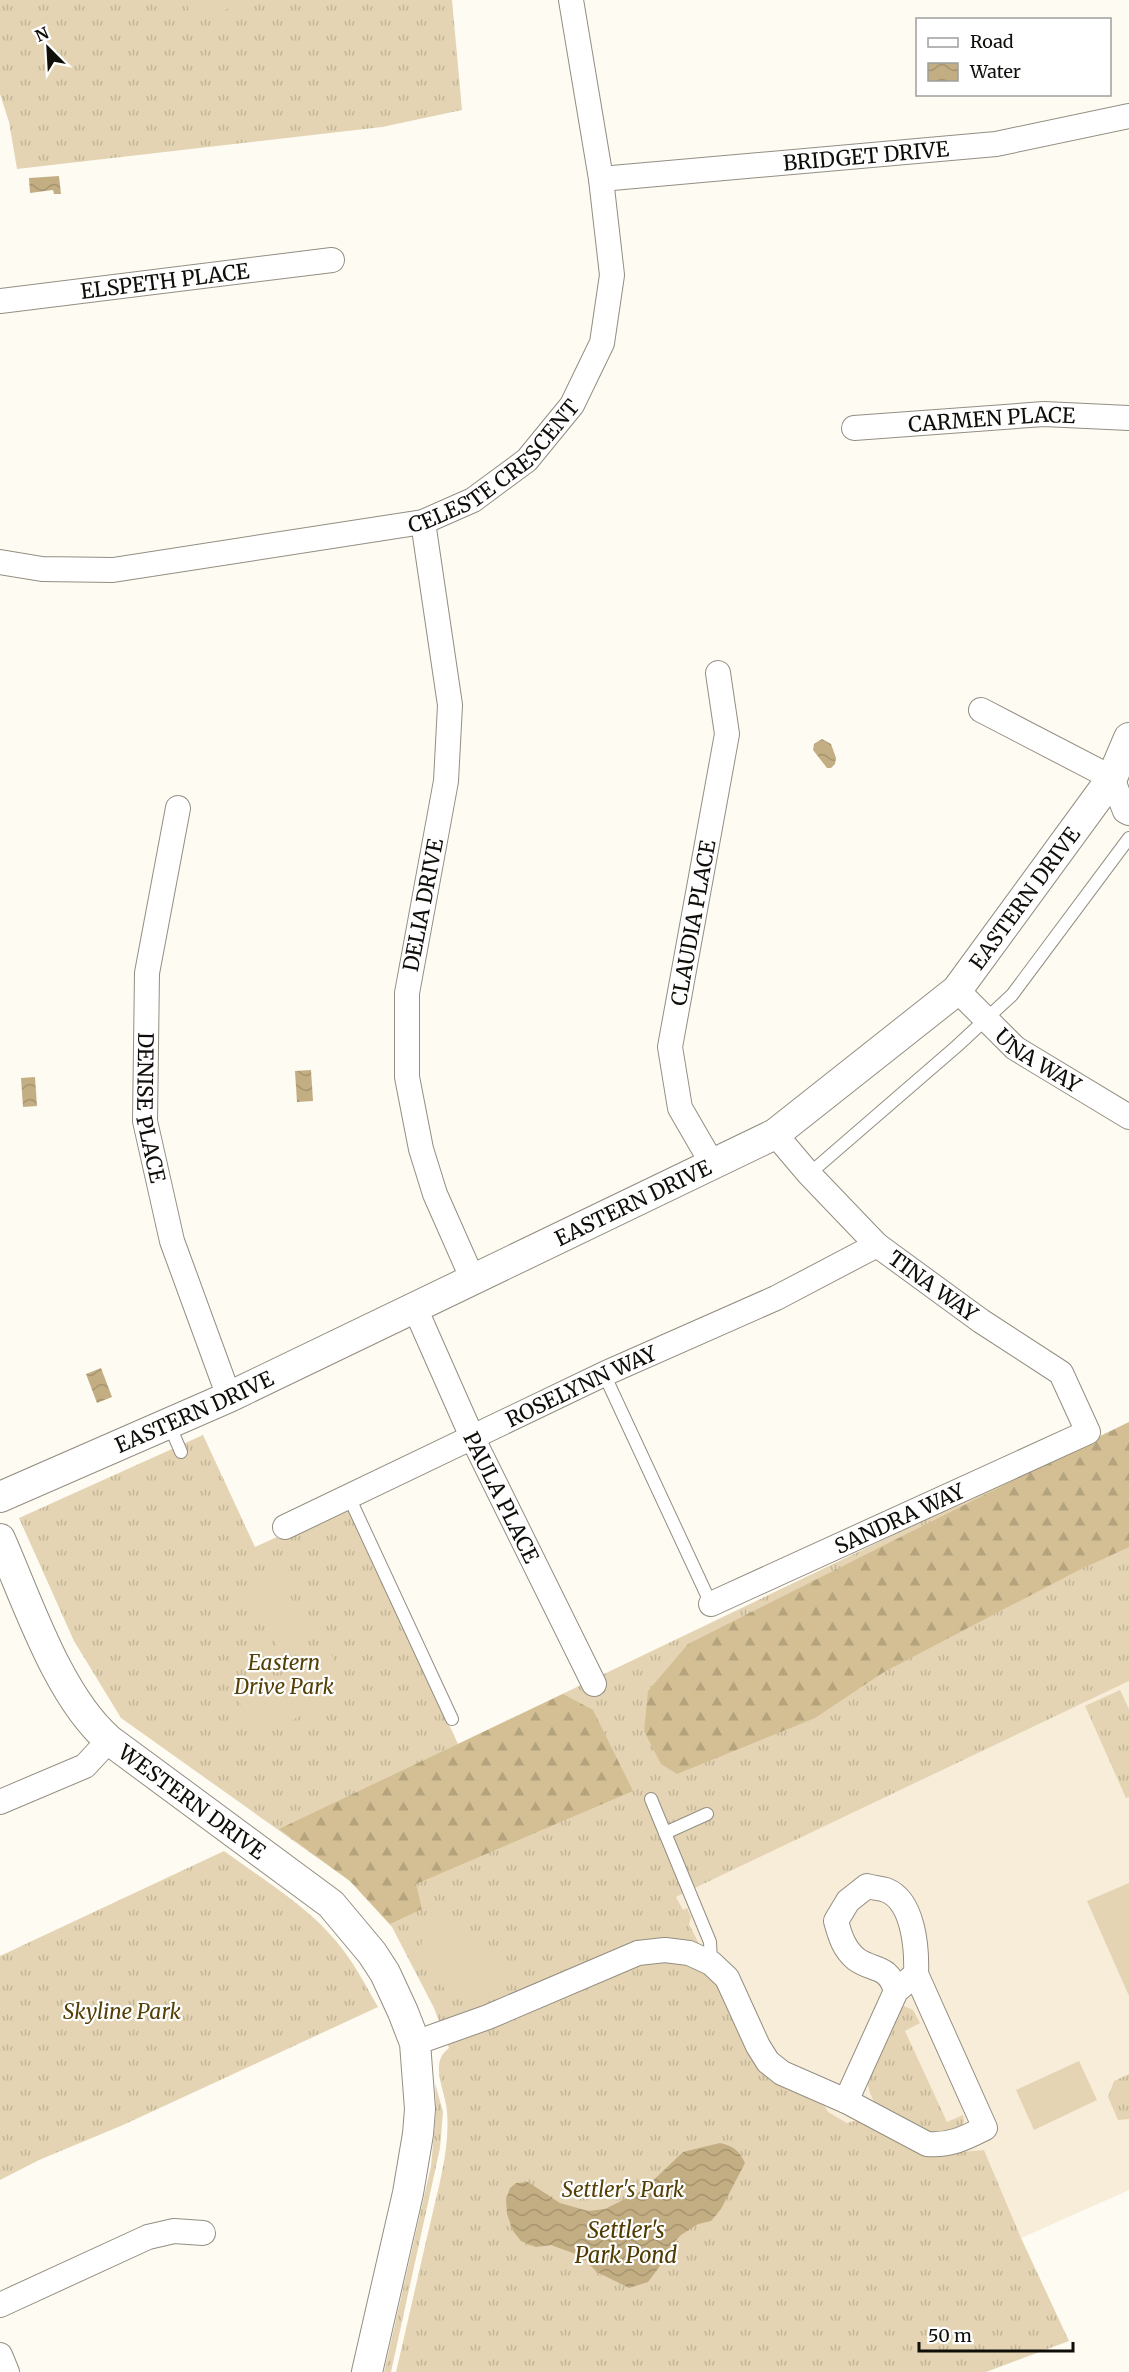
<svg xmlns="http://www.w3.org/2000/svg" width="1129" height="2372" font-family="Merriweather,serif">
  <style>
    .built { fill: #f7edd9 }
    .grass { fill: url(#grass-tufts) }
    .forest { fill: url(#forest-firs) }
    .pitch { fill: #e4d4b3 }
    .water { fill: url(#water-waves) }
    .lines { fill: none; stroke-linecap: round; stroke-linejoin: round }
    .service-casing { stroke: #948e82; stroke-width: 14 }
    .minor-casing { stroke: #948e82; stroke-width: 26 }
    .tertiary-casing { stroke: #948e82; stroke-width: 32 }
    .service { stroke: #fff; stroke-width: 12 }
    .minor { stroke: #fff; stroke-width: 24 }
    .tertiary { stroke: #fff; stroke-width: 30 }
    .labels { text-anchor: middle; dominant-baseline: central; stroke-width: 4.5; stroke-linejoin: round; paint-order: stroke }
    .street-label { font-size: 21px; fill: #100e09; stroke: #fff }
    .park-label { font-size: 21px; font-style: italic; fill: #543f06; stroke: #fff }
    .water-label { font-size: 22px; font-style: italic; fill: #4f3a00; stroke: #fff }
  </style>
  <defs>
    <pattern id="grass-tufts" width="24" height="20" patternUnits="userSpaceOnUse" patternTransform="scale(1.5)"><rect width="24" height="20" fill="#e4d4b3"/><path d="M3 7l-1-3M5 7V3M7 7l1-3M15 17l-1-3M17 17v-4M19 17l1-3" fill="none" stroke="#c3b599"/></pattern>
    <pattern id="forest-firs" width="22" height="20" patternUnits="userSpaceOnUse" patternTransform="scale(1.5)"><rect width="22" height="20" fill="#d3bf93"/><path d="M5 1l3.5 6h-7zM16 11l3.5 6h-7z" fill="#b4a37d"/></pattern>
    <pattern id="water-waves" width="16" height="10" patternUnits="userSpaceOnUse" patternTransform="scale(1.5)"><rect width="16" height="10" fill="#c3ae83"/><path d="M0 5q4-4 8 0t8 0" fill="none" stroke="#a69470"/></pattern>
  </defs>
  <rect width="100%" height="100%" fill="#fefbf3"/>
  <!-- built -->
  <path class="built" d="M1129,1681V2190L1021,2238L984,2150L924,2155L852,2126L765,2077L676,1897Z"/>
  <!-- grass -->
  <g class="grass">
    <path d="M0,0H452L462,110L382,127L17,169L9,122L0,94Z"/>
    <path d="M1129,1422V1681L676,1897L683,1910L687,1908L691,1917L689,1924L732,2008L823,2103L828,2112L847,2123L858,2120L925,2155L984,2150L1021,2238L1069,2341L986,2372H396C408,2321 419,2271 431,2220C439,2185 450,2148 447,2112C446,2091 428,2063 449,2048L434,2008L392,1927L350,1881L121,1718L74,1641L19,1518L203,1435L255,1547L347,1505L458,1744Z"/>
    <path d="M1120,1690L1129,1709V1797L1126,1798L1085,1706Z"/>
    <path d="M224,1851C262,1879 306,1905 336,1941C353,1961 365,1984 378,2007L123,2125L39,2160L0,2180V1956Z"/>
    <path d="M904,2006L913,2010L920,2023L905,2031L947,2122L963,2115L964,2122L959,2129L932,2134L876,2106L870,2093L867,2081L901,2008Z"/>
    <path d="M1129,2074V2119L1118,2120L1108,2097L1114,2081Z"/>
    <path d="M435,2083L443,2112L440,2148L391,2372H384L431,2166L436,2111Z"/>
  </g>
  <!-- forest -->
  <g class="forest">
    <path d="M1129,1422V1547L1075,1572L884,1672L815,1718L677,1774L661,1764L644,1731L648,1691L688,1644Z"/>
    <path d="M563,1694L593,1710L633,1791L416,1884L422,1909L390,1924L350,1881L279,1829Z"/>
  </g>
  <!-- pitch -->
  <g class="pitch">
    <path d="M185,0H248L194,23Z"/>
    <path d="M278,1571L310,1637L280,1651L248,1585Z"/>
    <path d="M330,1652L349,1693L256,1737L237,1696Z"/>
    <path d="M1129,1883V1996L1087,1901Z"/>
    <path d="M445,1919C466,1919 468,1940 481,1952C490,1961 503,1966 514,1971L516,1977L514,1980C505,1984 488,1992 479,1994C473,1996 467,1993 461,1992C421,1990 403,1932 445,1919Z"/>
    <path d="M1079,2061L1097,2100L1034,2130L1016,2090Z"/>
  </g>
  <!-- water -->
  <g class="water">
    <path d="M59,176L61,194H54L53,190L30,193L29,178Z"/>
    <path d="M822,739L831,744L836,758L835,764L831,768H827L813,750L814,744Z"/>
    <path d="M311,1070L313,1101L297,1102L295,1071Z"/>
    <path d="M35,1077L37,1106L23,1107L21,1078Z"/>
    <path d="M101,1368L112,1397L97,1403L86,1374Z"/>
    <path d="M720,2143C733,2146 739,2150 745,2163L721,2209L711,2221L698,2224L681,2235L666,2251L660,2266L648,2282L629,2288L597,2272L581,2256L551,2245L536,2247L521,2241L513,2231L507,2214L506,2199L510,2188L516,2183L528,2182L560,2203L588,2211L605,2209L643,2190L683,2152Z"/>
  </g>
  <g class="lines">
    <!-- service casing -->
    <g class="service-casing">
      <g id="service">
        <path d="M809,1174L957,1046L1012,995L1129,838"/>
        <path d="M604,1374L711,1604"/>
        <path d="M169,1424L181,1452"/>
        <path d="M349,1497L452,1719"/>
        <path d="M651,1799L710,1942L711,1963"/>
        <path d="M665,1833L707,1814"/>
      </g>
    </g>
    <!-- minor casing -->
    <g class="minor-casing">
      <g id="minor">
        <path id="s1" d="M601,179L996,144L1129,116"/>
        <path id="s2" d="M0,301L332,260"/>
        <path id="s3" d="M854,428L1044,414L1129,418"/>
        <path d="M423,522L450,705L446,781L407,993V1077L421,1149L435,1194L473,1280"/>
        <path id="s4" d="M0,562L42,569L113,570L423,522L473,500L527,460L572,405L602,343L612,275L601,179L571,0"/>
        <path d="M981,710L1112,778L1125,811L1129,813"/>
        <path id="s5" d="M178,808L147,973L145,1121L172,1241L229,1397"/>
        <path id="s6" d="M957,990L1015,1048L1129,1117"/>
        <path id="s7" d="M713,1165L680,1108L670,1047L727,734L718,673"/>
        <path id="s8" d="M415,1308L472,1437L594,1684"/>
        <path id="s9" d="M285,1527L604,1374L776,1298L877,1245"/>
        <path id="s10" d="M711,1604L1088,1432L1061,1373L981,1321L877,1245L809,1174L775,1134"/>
        <path d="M0,1802L85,1766L109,1740"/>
        <path d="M415,2043L488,2017L638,1953L665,1950L689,1953L711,1963L727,1978L758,2046L768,2062L782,2073L846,2101L927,2144C950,2146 965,2138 985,2128L916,1974"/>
        <path d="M846,2101L896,1991L916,1974C917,1949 914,1901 886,1890C880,1888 873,1888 867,1886L848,1901L836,1921C840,1936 844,1949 856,1959C874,1972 888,1964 896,1991"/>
        <path d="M0,2305L148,2237L174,2231L203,2233"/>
        <path d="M0,2355L7,2372"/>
      </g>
    </g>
    <!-- tertiary casing -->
    <g class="tertiary-casing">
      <g id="tertiary">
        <path id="s11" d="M0,1497L229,1397L775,1134L957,990L1112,778L1129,738"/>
        <path id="s12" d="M0,1539C27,1600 58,1696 109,1740L331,1904L372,1953L385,1973L403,2012L415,2043L420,2109L418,2134L408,2193L367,2372"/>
      </g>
    </g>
    <!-- service -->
    <use href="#service" class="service"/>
    <!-- minor -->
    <use href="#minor" class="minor"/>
    <!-- tertiary -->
    <use href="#tertiary" class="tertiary"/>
  </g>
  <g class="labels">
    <!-- street labels -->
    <g class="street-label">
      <text stroke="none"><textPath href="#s1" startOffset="266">BRIDGET DRIVE</textPath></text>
      <text stroke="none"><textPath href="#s2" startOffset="166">ELSPETH PLACE</textPath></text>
      <text stroke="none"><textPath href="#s3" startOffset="138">CARMEN PLACE</textPath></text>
      <text stroke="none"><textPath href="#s4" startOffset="518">CELESTE CRESCENT</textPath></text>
      <text stroke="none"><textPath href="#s11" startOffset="1202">EASTERN DRIVE</textPath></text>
      <text transform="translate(423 905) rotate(-79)">DELIA DRIVE</text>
      <text stroke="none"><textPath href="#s7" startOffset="254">CLAUDIA PLACE</textPath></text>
      <text stroke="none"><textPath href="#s6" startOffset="108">UNA WAY</textPath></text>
      <text stroke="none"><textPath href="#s5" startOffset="303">DENISE PLACE</textPath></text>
      <text stroke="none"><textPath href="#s11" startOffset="698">EASTERN DRIVE</textPath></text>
      <text transform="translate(933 1286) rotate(36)">TINA WAY</text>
      <text stroke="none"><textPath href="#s9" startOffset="328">ROSELYNN WAY</textPath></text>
      <text stroke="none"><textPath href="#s11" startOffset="212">EASTERN DRIVE</textPath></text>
      <text stroke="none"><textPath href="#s8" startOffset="208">PAULA PLACE</textPath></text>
      <text stroke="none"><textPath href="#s10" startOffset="207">SANDRA WAY</textPath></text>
      <text stroke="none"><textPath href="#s12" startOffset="334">WESTERN DRIVE</textPath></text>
    </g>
    <!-- park labels -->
    <g class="park-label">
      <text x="284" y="1662">Eastern<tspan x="284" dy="24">Drive Park</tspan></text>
      <text x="122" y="2011">Skyline Park</text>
      <text x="623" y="2189">Settler's Park</text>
    </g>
    <!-- water labels -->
    <g class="water-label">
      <text x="626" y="2230">Settler's<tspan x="626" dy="25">Park Pond</tspan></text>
    </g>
  </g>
  <!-- legend -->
  <rect x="916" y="18" width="195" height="78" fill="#ffffff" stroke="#9f9f9d" stroke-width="1.5"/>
  <rect x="928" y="38" width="30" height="9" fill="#ffffff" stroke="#9f9f9d" stroke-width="1.5"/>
  <text x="970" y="48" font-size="18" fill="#100e09">Road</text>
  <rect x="928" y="63" width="30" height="18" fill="url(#water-waves)" stroke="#9f9f9d" stroke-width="1.5"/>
  <text x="970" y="78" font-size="18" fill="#100e09">Water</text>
  <!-- north arrow -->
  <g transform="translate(48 48) rotate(336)" stroke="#ffffff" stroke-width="4.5" paint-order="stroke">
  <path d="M0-4.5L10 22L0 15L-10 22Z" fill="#100e09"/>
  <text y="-9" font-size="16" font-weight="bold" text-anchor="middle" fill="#100e09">N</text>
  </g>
  <!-- scale -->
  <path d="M919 2342v9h154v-9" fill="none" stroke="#100e09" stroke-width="3"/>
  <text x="928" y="2342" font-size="18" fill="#100e09" stroke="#ffffff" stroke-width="4.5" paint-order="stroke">50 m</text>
</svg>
